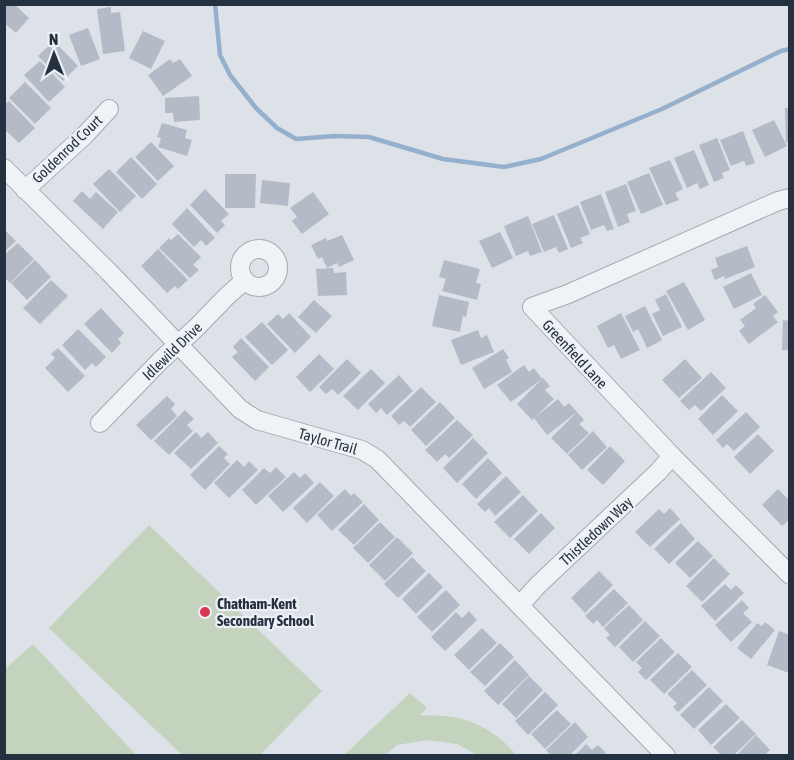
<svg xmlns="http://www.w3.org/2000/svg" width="794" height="760" font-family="'Asap Condensed',sans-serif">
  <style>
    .green { fill: #c3d3be }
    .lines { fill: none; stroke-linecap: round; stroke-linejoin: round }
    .stream { stroke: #95b0cc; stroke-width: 4.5 }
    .building { fill: #b4bbc6 }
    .minor-casing { stroke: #a2a9b2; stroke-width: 20 }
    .minor { stroke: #f0f3f6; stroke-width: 18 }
    .poi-dot { fill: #da3651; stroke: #edf1f6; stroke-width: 2 }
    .labels { text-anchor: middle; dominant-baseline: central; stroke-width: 4.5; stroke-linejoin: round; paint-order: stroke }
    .street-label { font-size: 15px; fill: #253040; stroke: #edf1f6 }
    .poi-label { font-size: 15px; font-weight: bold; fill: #253040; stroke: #edf1f6; text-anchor: start }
  </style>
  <rect width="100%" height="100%" fill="#dde2e8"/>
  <!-- green -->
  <g class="green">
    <path d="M149,525L322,691L260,755H182L49,628Z"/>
    <path d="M33,644L136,755H5V669Z"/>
    <path d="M410,693L427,708L420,715C432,716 445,715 458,718C480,722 503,738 516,755H477L457,744L427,740L397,745L385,755H344Z"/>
  </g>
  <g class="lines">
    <!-- stream -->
    <path class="stream" d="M215,4L220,55L230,75L256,108L277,128L296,139L335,136L369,137L443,159L504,167L541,159L662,109L781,51L790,49"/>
  </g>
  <!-- building -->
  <g class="building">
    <path d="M4,4H14L29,18L16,33L4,23Z"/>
    <path d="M111,7V13L120,12L125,51L103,54L97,9Z"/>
    <path d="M88,28L100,59L81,66L69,35Z"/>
    <path d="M143,31L165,41L151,69L129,58Z"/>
    <path d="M54,41L78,66L63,81L38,56Z"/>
    <path d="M170,59L173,63L180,59L192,76L163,96L148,75Z"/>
    <path d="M40,61L65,87L49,102L24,75Z"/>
    <path d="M25,82L51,108L35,124L9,98Z"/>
    <path d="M199,96L200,120L174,122L173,113H165V98Z"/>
    <path d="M9,101L35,128L19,143L4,129V105Z"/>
    <path d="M785,108H790V142L786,143Z"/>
    <path d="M774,120L787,146L765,157L752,130Z"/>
    <path d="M162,123L187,130L185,138L192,140L187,156L158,147L161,138L157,137Z"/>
    <path d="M743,131L755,163L746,166L744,161L731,166L720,140Z"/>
    <path d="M717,138L730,170L722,173L724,178L714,182L699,145Z"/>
    <path d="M151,142L174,166L158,181L135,157Z"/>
    <path d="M694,150L709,185L700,189L697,183L687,188L674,158Z"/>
    <path d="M131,157L157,184L142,199L116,172Z"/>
    <path d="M670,160L683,189L675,193L679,200L666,205L649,168Z"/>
    <path d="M109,169L136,196L120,212L93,184Z"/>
    <path d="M649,173L663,205L641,214L627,182Z"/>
    <path d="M225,174H256L255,208H225Z"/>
    <path d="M262,180L290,183L288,206L260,203Z"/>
    <path d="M626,184L636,211L627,214L630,222L618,227L605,192Z"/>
    <path d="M205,189L229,214L221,221L225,225L217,233L190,205Z"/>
    <path d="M82,191L90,199L96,192L118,212L103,229L73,201Z"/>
    <path d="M313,192L329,214L302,234L292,221L297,217L290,208Z"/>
    <path d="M601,194L614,229L607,231L604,225L591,230L580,202Z"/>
    <path d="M578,205L590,234L580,238L583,243L571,248L557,214Z"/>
    <path d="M187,208L215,238L206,246L201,240L194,247L172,224Z"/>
    <path d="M554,215L568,249L559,253L556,247L544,252L532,224Z"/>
    <path d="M528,216L542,252L530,256L528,251L516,256L504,226Z"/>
    <path d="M4,229L16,241L4,252Z"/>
    <path d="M500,232L513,258L492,268L479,241Z"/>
    <path d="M178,234L201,257L193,265L199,270L190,278L159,248L169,238L171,240Z"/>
    <path d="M342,235L354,260L339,267L337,263L327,268L322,257L318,259L311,245L326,238L327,241Z"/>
    <path d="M18,243L34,259L10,283L4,277V255Z"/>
    <path d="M747,246L755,267L725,279L724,276L715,280L711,270L718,267L715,258Z"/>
    <path d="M158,249L188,280L178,289L175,286L167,293L141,266Z"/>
    <path d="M35,260L51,277L27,300L11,283Z"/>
    <path d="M444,260L480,269L476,283L481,284L477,300L442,291L446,279L439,277Z"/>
    <path d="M333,268L334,273L346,272L347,295L318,296L316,269Z"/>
    <path d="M751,273L762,295L734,309L723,287Z"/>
    <path d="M51,280L68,296L40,324L23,308Z"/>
    <path d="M684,282L705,320L688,330L666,291Z"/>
    <path d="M666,294L682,327L663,336L652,314L660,310L655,300Z"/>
    <path d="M439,295L469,302L466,317L463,316L460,332L432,326Z"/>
    <path d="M765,295L778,312L773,316L778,322L749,344L739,331L745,326L740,320L756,308L753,304Z"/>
    <path d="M314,300L332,316L316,333L298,317Z"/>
    <path d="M645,306L662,340L647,348L638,329L633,332L625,316Z"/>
    <path d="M101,308L124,333L118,339L121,343L112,353L84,324Z"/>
    <path d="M289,313L311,337L295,353L267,324L278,314L283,319Z"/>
    <path d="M621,313L640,350L621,359L614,345L608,348L597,326Z"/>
    <path d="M783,320L790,321V350H782Z"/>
    <path d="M262,322L288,350L272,365L245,337Z"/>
    <path d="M78,329L106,357L96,367L92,363L85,370L62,345Z"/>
    <path d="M478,330L481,338L487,335L494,352L461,365L451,340Z"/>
    <path d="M241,338L269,367L255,381L232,357L238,352L233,347Z"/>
    <path d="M58,348L85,376L68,392L45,368L55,358L51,354Z"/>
    <path d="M503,349L509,358L506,360L512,372L484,389L472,368Z"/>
    <path d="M319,354L334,369L310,392L296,377Z"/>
    <path d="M347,359L361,373L338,395L332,389L326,394L319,387Z"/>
    <path d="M685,359L702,378L679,398L662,380Z"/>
    <path d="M524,365L529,372L534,368L542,379L511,402L497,385Z"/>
    <path d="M371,369L385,383L358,410L343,396Z"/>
    <path d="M711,372L726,388L701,411L695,405L689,410L680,401Z"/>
    <path d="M399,375L413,391L387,415L381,408L376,413L368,404Z"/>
    <path d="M543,378L550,386L545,390L554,399L532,420L517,404Z"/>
    <path d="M421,387L436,402L410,427L404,421L399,425L391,416Z"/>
    <path d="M722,395L738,411L713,435L698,419Z"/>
    <path d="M167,396L175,404L171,409L177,416L151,440L136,425Z"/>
    <path d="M558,399L564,407L569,403L577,412L547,435L534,418Z"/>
    <path d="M440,402L455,418L426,446L411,430Z"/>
    <path d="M185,410L194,419L187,425L193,431L169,455L154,441Z"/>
    <path d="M577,412L584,420L579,424L589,433L567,454L551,438Z"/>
    <path d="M746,412L760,427L734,451L727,444L723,448L716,440Z"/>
    <path d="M457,420L473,435L449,458L445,454L437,462L425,450Z"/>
    <path d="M593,431L607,447L582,470L568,455Z"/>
    <path d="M196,432L201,438L208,432L218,443L191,469L174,453Z"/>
    <path d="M758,434L774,451L750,474L734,457Z"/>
    <path d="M473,438L488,453L457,483L443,468Z"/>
    <path d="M219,446L228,454L224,458L230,464L205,490L190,475Z"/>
    <path d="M610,446L625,461L603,485L587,470Z"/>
    <path d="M488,458L502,473L476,499L462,484Z"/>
    <path d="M237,460L244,467L249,461L258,470L229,498L214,483Z"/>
    <path d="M276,467L286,477L256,505L242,490L264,468L270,473Z"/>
    <path d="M294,472L300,478L305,473L314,483L283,512L268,496Z"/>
    <path d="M506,476L521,492L495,516L489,508L485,512L477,504Z"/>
    <path d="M320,482L334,496L307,523L293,508Z"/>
    <path d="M345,489L351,496L354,493L363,502L332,531L317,515Z"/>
    <path d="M778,489L790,501V519L782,526L762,505Z"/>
    <path d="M523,495L538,511L510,538L494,522Z"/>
    <path d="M364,504L379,520L354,545L338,530Z"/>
    <path d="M670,508L680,519L650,547L635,532L659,509L664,514Z"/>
    <path d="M541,513L555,528L529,554L514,539Z"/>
    <path d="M380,522L395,537L368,563L353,548Z"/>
    <path d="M681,523L695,539L669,564L654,549Z"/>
    <path d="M397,537L413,553L385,581L369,565Z"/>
    <path d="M698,541L713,556L690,578L675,563Z"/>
    <path d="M412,557L426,571L398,598L384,584Z"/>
    <path d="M714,558L730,574L702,602L686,586Z"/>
    <path d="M599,571L613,585L585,613L571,598Z"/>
    <path d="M429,573L443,587L416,614L402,599Z"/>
    <path d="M725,584L731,590L736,585L744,593L715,621L701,606Z"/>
    <path d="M614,589L628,603L603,627L597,620L593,624L585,616Z"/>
    <path d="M446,590L460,605L432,632L417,617Z"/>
    <path d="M742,600L749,608L743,613L752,622L731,642L715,625Z"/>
    <path d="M629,605L643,620L615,647L606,638L610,635L604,628Z"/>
    <path d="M469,611L477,620L445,651L431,637L456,612L462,618Z"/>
    <path d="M645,621L660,636L633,662L619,647Z"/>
    <path d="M765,622L775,630L751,659L737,648L757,623L762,626Z"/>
    <path d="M482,628L497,643L469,670L454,655Z"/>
    <path d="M779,631L790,635L788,639L790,640L789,673L767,665Z"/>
    <path d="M661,638L675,652L646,680L638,672L642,668L636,662Z"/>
    <path d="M500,643L514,657L485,686L470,672Z"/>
    <path d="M678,653L692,667L664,694L650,680Z"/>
    <path d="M515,660L529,675L498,705L484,691Z"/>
    <path d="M692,670L707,685L678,712L673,707L677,703L667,694Z"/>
    <path d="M529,676L543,690L516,718L502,704Z"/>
    <path d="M709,687L723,701L694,729L680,715Z"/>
    <path d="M545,692L558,705L528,735L515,721Z"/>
    <path d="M726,704L740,718L711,745L698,730Z"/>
    <path d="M557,710L571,724L545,749L531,734Z"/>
    <path d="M742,720L756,734L733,756H722L713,747Z"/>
    <path d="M575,722L588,737L569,756H551L546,750Z"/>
    <path d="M756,735L770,750L764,756H736Z"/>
    <path d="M586,744L592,750L598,745L606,753L603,756H574Z"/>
  </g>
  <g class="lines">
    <!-- minor casing -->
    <g class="minor-casing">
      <g id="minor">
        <path d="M4,168L109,272L240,409L257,420L362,450L377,459L666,756"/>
        <path d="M25,190L85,135L109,109"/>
        <path d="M790,198L778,201L568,294L532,307L672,456L790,575"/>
        <circle cx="259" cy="268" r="19"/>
        <path d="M100,423L161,360L196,328L227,296L244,281"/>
        <path d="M520,605L538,585L658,472L672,456"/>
      </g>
    </g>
    <!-- minor -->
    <use href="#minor" class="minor"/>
  </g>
  <!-- markers -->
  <circle class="poi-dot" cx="205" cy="612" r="6"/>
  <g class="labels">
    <!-- street labels -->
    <g class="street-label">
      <text transform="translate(67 149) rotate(-44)">Goldenrod Court</text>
      <text transform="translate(172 351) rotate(-44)">Idlewild Drive</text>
      <text transform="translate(575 354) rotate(47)">Greenfield Lane</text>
      <text transform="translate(328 441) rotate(16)">Taylor Trail</text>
      <text transform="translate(596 531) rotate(-43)">Thistledown Way</text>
    </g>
    <!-- poi labels -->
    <g class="poi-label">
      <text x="217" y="603">Chatham-Kent<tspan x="217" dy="17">Secondary School</tspan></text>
    </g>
  </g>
  <!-- border -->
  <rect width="794" height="760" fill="none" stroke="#253040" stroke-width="12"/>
  <!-- north arrow -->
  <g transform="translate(54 54) rotate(359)" stroke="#edf1f6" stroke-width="4.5" paint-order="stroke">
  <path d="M0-4.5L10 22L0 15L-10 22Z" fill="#253040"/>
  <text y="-9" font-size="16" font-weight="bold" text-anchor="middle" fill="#253040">N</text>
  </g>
</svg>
